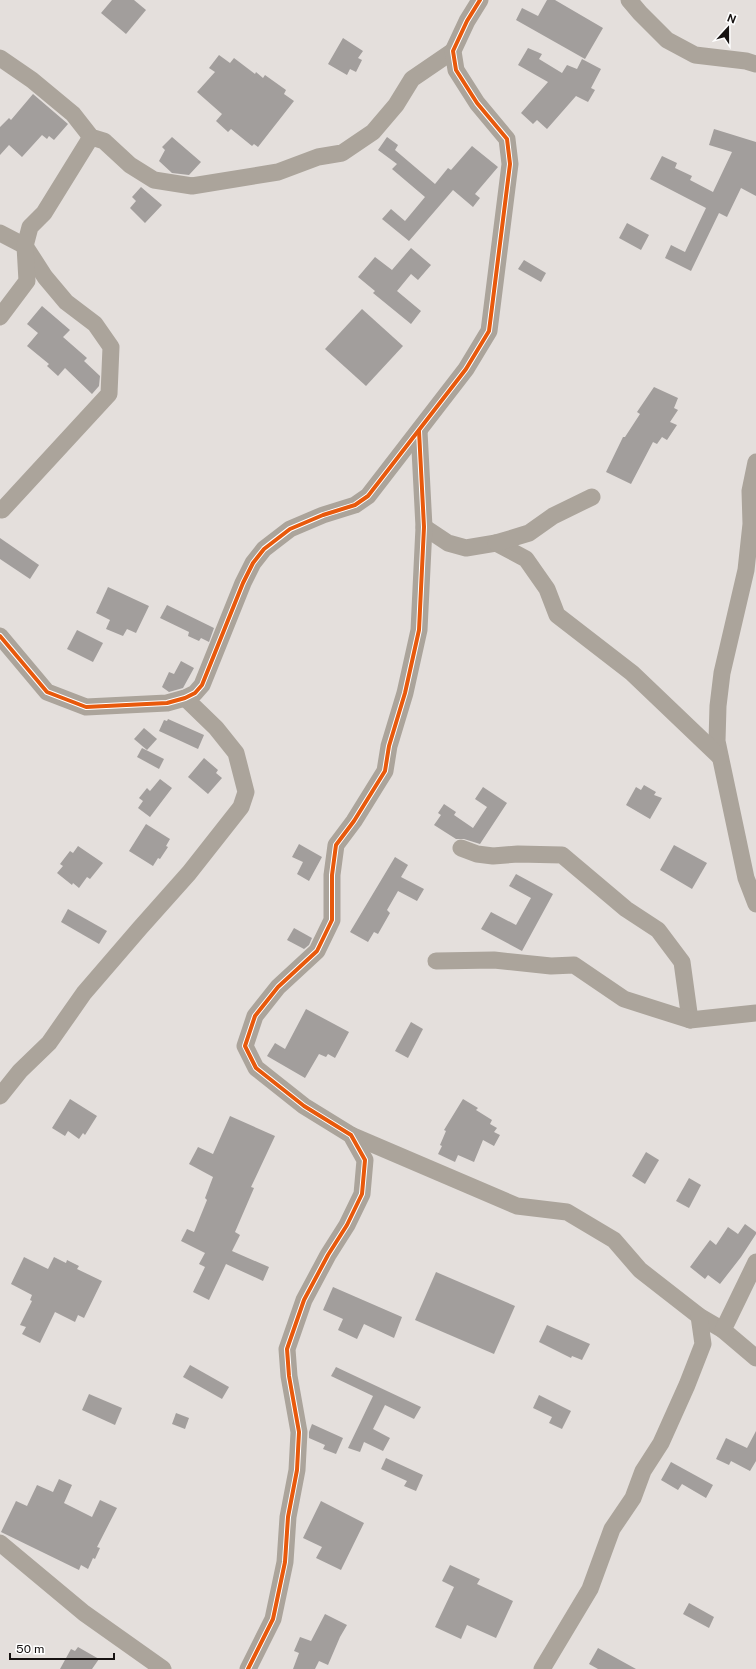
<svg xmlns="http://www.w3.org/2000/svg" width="756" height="1669" font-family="'Public Sans',sans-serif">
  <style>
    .building { fill: #a29e9c }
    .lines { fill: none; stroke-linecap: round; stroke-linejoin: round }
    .minor { stroke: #aba49b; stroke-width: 17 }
    .cycleway-casing { stroke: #fff; stroke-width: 6 }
    .cycleway { stroke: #e8590c; stroke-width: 4 }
  </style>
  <rect width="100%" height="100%" fill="#e4dfdc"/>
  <!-- building -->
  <g class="building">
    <path d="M112,0H134L146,10L126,34L101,13Z"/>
    <path d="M547,0H555L603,28L585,59L516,20L522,8L538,16Z"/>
    <path d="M343,38L363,51L358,58L362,60L356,72L350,69L347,75L328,64Z"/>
    <path d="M528,48L542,54L539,59L562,73L567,65L577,69L582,59L601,69L591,88L595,90L588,102L576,96L547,129L537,120L533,124L521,113L548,82L518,65Z"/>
    <path d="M219,55L230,63L234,58L255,74L256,72L263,78L265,75L286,90L284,94L294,101L258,147L254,144L252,146L231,129L228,132L216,121L222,114L197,92L215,72L209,68Z"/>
    <path d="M33,94L68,124L54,140L49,136L47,139L42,135L22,157L9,145L0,155V127L9,118L11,120Z"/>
    <path d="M714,129L756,142V196L741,188L727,217L719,213L691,271L665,258L671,245L685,252L706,208L650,179L662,156L677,163L675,168L692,176L690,180L713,192L732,152L709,145Z"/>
    <path d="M172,137L201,162L189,175L172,173L159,161L165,150L162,147Z"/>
    <path d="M387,137L398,145L395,150L435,184L448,168L451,170L472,146L498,167L475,194L480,198L473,207L453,190L409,241L382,219L391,209L405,221L425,197L392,169L397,164L378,150Z"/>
    <path d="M141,187L162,205L145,223L130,208L136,201L132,197Z"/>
    <path d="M627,223L649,235L641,250L619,238Z"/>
    <path d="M411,248L431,265L418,280L411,274L397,291L421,311L411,324L373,293L375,291L358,277L375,257L392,270Z"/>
    <path d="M524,260L546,273L541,282L518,269Z"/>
    <path d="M42,306L70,330L63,337L87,358L84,361L100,376L99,386L92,394L65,368L58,376L47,366L49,364L27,346L38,333L27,324Z"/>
    <path d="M362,309L403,346L366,386L325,349Z"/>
    <path d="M654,387L678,398L674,408L678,410L670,422L677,425L667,440L662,437L657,444L653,442L631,484L606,472L623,437H625L640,414L637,412Z"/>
    <path d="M0,538L39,565L30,579L0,559Z"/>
    <path d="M108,587L149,606L136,633L127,629L123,636L106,629L110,620L96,613Z"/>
    <path d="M167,605L214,628L209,642L201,638L199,641L188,636L189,632L160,618Z"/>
    <path d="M77,630L103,643L93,662L67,649Z"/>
    <path d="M181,661L194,668L183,688L169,692L162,687L169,672L174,674Z"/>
    <path d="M168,719L204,735L198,749L159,731L164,720L167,721Z"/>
    <path d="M144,728L157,739L147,750L134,739Z"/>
    <path d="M142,748L164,759L159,769L137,757Z"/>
    <path d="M204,758L218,770L216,773L222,778L208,794L188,777Z"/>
    <path d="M160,779L172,788L150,817L138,808L143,801L139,798L147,788L150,791Z"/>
    <path d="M644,785L656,792L654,795L662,798L650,819L626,805L636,787L641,790Z"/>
    <path d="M483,787L507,803L480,844L464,839H456L434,825L441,815L438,813L444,804L456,812L454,815L473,828L487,807L475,799Z"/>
    <path d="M146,824L170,839L166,846L168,847L160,859L158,858L153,866L129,851Z"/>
    <path d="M299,844L322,857L309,881L297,874L303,862L292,857Z"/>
    <path d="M674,845L707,863L692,889L660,870Z"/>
    <path d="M78,846L103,863L90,879L87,877L79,888L73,883L72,885L57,873L63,866L60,864L70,851L73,853Z"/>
    <path d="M395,857L408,865L401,877L424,889L417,901L398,891L387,910L390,913L378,934L374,932L368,942L350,932Z"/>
    <path d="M516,874L553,894L522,951L481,929L491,912L516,925L531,898L509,886Z"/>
    <path d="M68,909L107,931L99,944L61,922Z"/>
    <path d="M294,928L312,938L309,945L304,949L287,940Z"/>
    <path d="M306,1009L349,1032L335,1058L328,1054L326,1057L319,1054L305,1078L267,1056L275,1043L285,1049Z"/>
    <path d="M411,1022L423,1029L408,1058L395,1051Z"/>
    <path d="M70,1099L97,1116L85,1135L83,1133L79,1139L68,1131L65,1136L52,1128Z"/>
    <path d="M463,1099L478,1108L476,1110L492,1120L490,1124L497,1128L494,1132L500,1135L494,1146L483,1140L474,1162L458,1155L455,1162L438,1154L442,1146L440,1145L446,1131L444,1130Z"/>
    <path d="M230,1116L275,1136L251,1187L254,1188L235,1232L240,1235L232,1251L269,1267L263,1281L226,1264L209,1300L193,1292L205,1267L199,1264L205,1253L181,1241L187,1229L194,1232L207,1200L205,1198L213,1177L189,1164L198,1147L213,1154Z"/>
    <path d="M646,1152L659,1160L645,1184L632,1176Z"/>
    <path d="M689,1178L701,1185L689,1208L676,1201Z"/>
    <path d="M745,1224L756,1232V1234L741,1257L720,1284L708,1275L705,1279L690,1267L710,1240L716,1245L728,1227L738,1234Z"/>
    <path d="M24,1257L48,1269L54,1257L66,1263L67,1260L79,1266L77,1269L102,1281L84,1318L78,1315L75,1322L55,1312L40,1343L22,1334L26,1327L20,1325L32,1301L30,1300L32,1295L11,1284Z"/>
    <path d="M436,1272L515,1306L494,1354L415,1320Z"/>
    <path d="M333,1287L402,1317L394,1338L364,1324L357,1339L338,1330L343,1319L323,1310Z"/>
    <path d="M547,1325L590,1344L582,1360L572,1356L571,1358L539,1342Z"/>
    <path d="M190,1365L229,1387L222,1399L183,1377Z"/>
    <path d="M336,1367L421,1407L414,1419L385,1405L373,1429L390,1438L383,1451L364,1442L360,1452L348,1448L373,1396L331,1376Z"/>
    <path d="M89,1394L122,1408L115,1425L82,1410Z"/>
    <path d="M539,1395L571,1411L562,1429L549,1423L552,1417L533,1408Z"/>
    <path d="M176,1413L189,1418L185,1429L172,1424Z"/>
    <path d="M312,1424L343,1438L336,1454L323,1449L325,1445L309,1438V1432Z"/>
    <path d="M756,1431V1461L750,1471L731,1461L729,1465L716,1459L726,1438L747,1448Z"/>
    <path d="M386,1458L423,1475L416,1491L404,1486L407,1481L381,1469Z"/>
    <path d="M671,1462L713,1485L706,1498L682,1484L678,1490L661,1480Z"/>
    <path d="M59,1479L72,1485L64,1503L92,1517L100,1500L117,1508L97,1547L100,1548L95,1559L93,1558L88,1569L81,1565L79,1570L1,1532L16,1501L27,1506L37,1485L53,1492Z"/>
    <path d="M321,1501L364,1523L341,1570L316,1558L322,1547L303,1538Z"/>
    <path d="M450,1565L480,1579L477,1584L513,1601L496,1638L467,1625L461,1639L435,1627L454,1587L442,1581Z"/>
    <path d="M689,1603L714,1617L709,1628L683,1614Z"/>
    <path d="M325,1614L347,1625L340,1637L328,1665L319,1661L315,1669H293L299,1653L294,1651L300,1637L311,1641Z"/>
    <path d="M78,1647L99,1659L92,1669H60L71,1649L75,1651Z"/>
    <path d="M598,1648L636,1669H598L589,1664Z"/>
  </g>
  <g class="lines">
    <!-- minor -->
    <g class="minor">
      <path d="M629,0L640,13L667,40L695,55L746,61L756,64"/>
      <path d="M0,58L32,80L73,114L91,137L104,141L130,165L154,180L192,186L278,172L318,157L342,153L373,132L396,105L412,79L453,51"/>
      <path d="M0,233L25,246L45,277L66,302L95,324L111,347L109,394L2,510"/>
      <path d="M0,317L27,281L25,246L30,227L44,213L91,137"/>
      <path d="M756,462L750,491L751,524L746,570L722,673L718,706L717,741L746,878L756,904"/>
      <path d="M424,527L448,543L466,548L496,543L526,559L547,589L557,615L632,673L720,757"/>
      <path d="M496,543L529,533L553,516L592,497"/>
      <path d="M0,636L47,692L86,707L167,703L185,698L195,693L202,685L243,583L253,563L264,549L290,529L323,515L355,505L368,496L466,369L489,331L510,164L507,139L477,103L456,70L453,51L467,21L480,0"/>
      <path d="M461,848L477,854L493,856L518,854L562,855L626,909L658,930L682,962L690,1020"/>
      <path d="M436,961L494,960L551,966L574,965L624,999L690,1020L756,1013"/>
      <path d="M0,1096L20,1071L49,1043L84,993L140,928L189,873L241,807L246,792L236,753L216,728L185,698"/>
      <path d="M351,1135L517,1206L567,1212L614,1240L640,1270L699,1316L723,1330"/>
      <path d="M756,1262L723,1330L756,1358"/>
      <path d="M0,1543L84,1613L163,1669"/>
      <path d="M248,1669L273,1619L285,1562L288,1517L297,1470L299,1432L289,1376L287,1349L304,1300L328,1255L347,1225L362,1194L365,1160L351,1135L304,1106L256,1068L245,1046L255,1016L278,987L317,951L332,920V875L336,845L354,821L385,771L389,746L405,693L419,630L424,527L419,431"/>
      <path d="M542,1669L590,1589L612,1529L633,1498L643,1471L661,1443L687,1385L703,1344L699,1316"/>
    </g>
    <!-- cycleway casing -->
    <g class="cycleway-casing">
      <g id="cycleway">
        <path d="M0,636L47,692L86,707L167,703L185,698L195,693L202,685L243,583L253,563L264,549L290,529L323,515L355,505L368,496L466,369L489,331L510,164L507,139L477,103L456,70L453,51L467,21L480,0"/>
        <path d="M248,1669L273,1619L285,1562L288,1517L297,1470L299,1432L289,1376L287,1349L304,1300L328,1255L347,1225L362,1194L365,1160L351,1135L304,1106L256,1068L245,1046L255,1016L278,987L317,951L332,920V875L336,845L354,821L385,771L389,746L405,693L419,630L424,527L419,431"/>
      </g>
    </g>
    <!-- cycleway -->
    <use href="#cycleway" class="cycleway"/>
  </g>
  <!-- north arrow -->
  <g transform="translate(728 28) rotate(21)" stroke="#ffffff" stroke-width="3" paint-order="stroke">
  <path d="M0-3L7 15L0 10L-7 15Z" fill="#171312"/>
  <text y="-6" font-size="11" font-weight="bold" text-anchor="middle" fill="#171312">N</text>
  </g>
  <!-- scale -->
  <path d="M10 1653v6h104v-6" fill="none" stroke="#171312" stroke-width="2"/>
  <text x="16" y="1653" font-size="12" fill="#171312" stroke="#ffffff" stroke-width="3" paint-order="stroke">50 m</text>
</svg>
